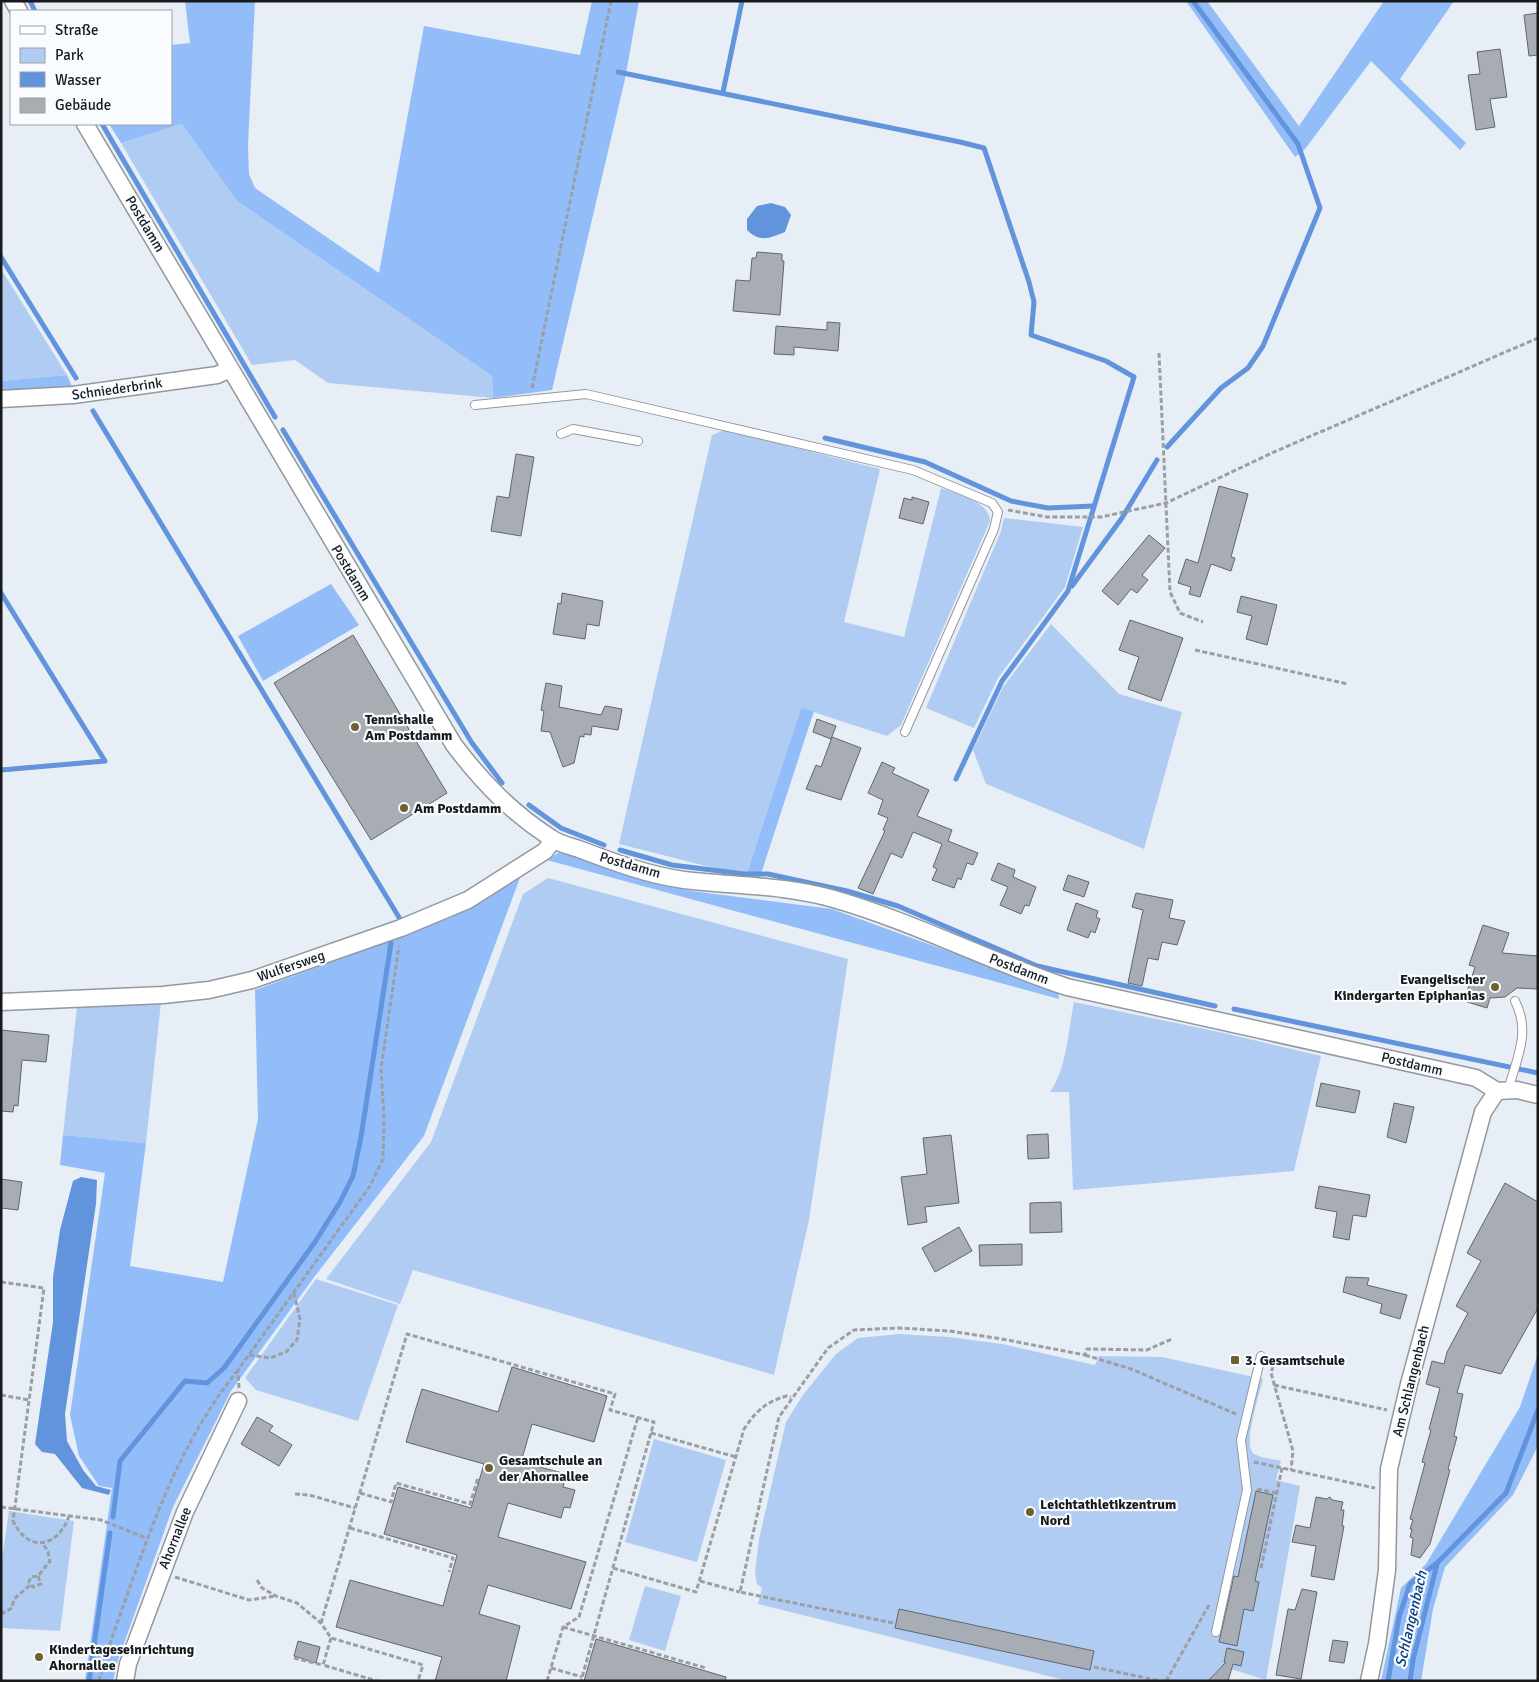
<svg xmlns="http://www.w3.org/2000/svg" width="1539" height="1682" font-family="Signika,sans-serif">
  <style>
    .green { fill: #b0ccf3 }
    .forest { fill: #92bdf8 }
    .water { fill: #6194dc }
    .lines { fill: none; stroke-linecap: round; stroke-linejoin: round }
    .stream { stroke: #6194dc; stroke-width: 5 }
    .building { fill: #a8adb4; stroke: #61666c }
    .lane-casing { stroke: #93989e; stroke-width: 10 }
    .street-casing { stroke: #93989e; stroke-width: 19 }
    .path { stroke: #9b9fa5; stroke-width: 3; stroke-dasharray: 5 2.5; stroke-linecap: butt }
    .lane { stroke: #fff; stroke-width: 8 }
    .street { stroke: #fff; stroke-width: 16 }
    .poi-dot { fill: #6d622f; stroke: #f8fbff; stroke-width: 2 }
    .labels { text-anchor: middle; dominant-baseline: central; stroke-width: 4.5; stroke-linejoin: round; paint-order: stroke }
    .street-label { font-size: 14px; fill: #17191b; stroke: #f8fbff }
    .poi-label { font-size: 14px; font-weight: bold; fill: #17191b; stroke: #f8fbff; text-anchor: start }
    .water-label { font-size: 15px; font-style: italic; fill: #093e7e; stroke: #f8fbff }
  </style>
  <rect width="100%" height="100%" fill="#e8eef5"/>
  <!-- green -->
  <g class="green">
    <path d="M182,124L237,201L492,376L493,398L328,383L295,360L252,365L121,143Z"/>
    <path d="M1,269L67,375L1,381Z"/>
    <path d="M725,430L880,469L844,622L904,637L941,488C958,495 988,500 990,521L901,725L887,736L801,708L746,876L619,844L712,435Z"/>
    <path d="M1004,518L1083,527L1065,587L998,678L974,728L926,708L1001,531Z"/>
    <path d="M1051,624L1119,694L1182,712L1144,849L986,784L973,750L1003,687Z"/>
    <path d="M548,878L848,959L809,1220L774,1375L413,1270L400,1304L326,1279L431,1142L523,894Z"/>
    <path d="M161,1002L146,1143L63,1135L77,1006Z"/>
    <path d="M1074,1002L1224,1033L1321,1056L1294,1171L1073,1190L1069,1092H1050C1067,1068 1068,1031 1074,1002Z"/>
    <path d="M316,1279L398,1305L358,1421L256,1390L245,1378Z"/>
    <path d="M899,1334L949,1337L1002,1344L1095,1365L1099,1356L1162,1357L1263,1379C1260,1392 1242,1446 1254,1454C1261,1458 1273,1459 1281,1461L1276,1480L1300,1486L1266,1680L1221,1666L1208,1681H1068L758,1604L762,1588L757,1584L755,1573L759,1539L786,1422L803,1395L836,1354L858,1338Z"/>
    <path d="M654,1439L726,1460L697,1562L625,1542Z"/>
    <path d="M9,1511L74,1521L60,1631L1,1628V1566Z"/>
    <path d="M645,1586L681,1596L665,1651L629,1640Z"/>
  </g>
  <!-- forest -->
  <g class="forest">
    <path d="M185,1H255L248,145L249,174L255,188L379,273L424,26L580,55L592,1H639L625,79L552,390L493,398L492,376L237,201L182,124L121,143L109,124H171V45L190,43Z"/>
    <path d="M1186,1H1207L1299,126L1384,1H1454L1400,79L1466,143L1460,150L1371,61L1305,149L1295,157Z"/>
    <path d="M67,375L73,389L1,393V381Z"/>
    <path d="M331,584L359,625L263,681L238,636Z"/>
    <path d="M801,708L814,711L760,877L746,876Z"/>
    <path d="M561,851L684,890L832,909L1058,991L1059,999L547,860Z"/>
    <path d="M521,875L424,1136L315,1276L231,1391L173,1507L118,1660L113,1681H85L112,1488L99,1486L79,1456L70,1415L105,1173L60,1165L63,1135L146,1143L130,1266L223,1282L258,1119L255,990L389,941L469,904Z"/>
    <path d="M1538,1354V1446L1513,1495L1445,1567L1433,1609L1421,1681H1381L1401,1588L1426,1564L1520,1407Z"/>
  </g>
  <!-- water -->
  <g class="water">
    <path d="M771,203L785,207L791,215L785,232C770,238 760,243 747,230V219L757,206Z"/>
    <path d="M81,1177L97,1180L96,1204L65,1414L67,1441L83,1470L96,1486L111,1490L109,1495L82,1488L55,1454L42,1452L35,1444L53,1322V1277L60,1230L73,1181Z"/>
  </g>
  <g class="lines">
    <!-- stream -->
    <g class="stream">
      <path d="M30,1L35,11"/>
      <path d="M618,72L960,142L984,148L1029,282L1034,302L1031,335L1106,361L1134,377L1068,591L1002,681L956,779"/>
      <path d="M723,92L742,1"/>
      <path d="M102,124L275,417"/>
      <path d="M1,257L76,378"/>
      <path d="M93,411L400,919"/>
      <path d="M283,430L472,743L502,783"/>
      <path d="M825,438L925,462L1011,501L1048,508L1094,506"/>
      <path d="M1167,447L1221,388L1248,368L1263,346L1320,208L1298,144L1193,1"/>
      <path d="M1072,586L1122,518L1157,460"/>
      <path d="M1,593L105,761L1,770"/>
      <path d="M529,805L561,828L604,845"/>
      <path d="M620,850L672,865L744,874H768L847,891L898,906L1037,966L1215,1006"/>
      <path d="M1234,1009L1538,1073"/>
      <path d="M113,1517L120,1461L185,1381L207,1383L224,1368L315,1242L340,1202L353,1176L361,1137L391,943"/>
      <path d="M89,1681L110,1533"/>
      <path d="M1388,1681L1399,1617L1410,1584L1437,1563L1506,1493L1538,1410"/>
      <path d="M1410,1681L1413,1660L1437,1564"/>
    </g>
  </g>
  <!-- building -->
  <g class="building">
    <path d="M1538,13V55L1529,56L1524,15Z"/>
    <path d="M1500,49L1507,97L1490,99L1495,127L1476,130L1468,75L1480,74L1477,52Z"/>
    <path d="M757,252L782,254V261H784L780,315L733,311L736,280L750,281L752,258H756Z"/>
    <path d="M827,322L840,323L838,351L794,347V355L774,354L776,326L827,330Z"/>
    <path d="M516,454L534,457L521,536L491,531L497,496L509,498Z"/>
    <path d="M1219,486L1248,494L1231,557L1235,558L1231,571L1211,564L1200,597L1189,594L1191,587L1178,583L1186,559L1198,563Z"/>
    <path d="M912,497L929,502L923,524L899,518L904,498L912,500Z"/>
    <path d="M1149,535L1165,548L1142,575L1148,580L1137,593L1131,589L1118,605L1102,591Z"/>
    <path d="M562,593L603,601L599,626L587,624L585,639L553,634L558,603L561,604Z"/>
    <path d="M1241,596L1277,605L1267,645L1246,639L1252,616L1237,612Z"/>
    <path d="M1130,620L1183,638L1161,701L1128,689L1139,657L1119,650Z"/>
    <path d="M353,635L447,793L371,840L274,683Z"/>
    <path d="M546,683L562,686L559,707L601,715L605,706L622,709L618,730L592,726L591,735L584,734V737L580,736L574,763L563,767L550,732L541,731L544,711L541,710Z"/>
    <path d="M817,719L836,726L831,739L813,732Z"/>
    <path d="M832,737L861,748L841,800L806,789L816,765L821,767Z"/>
    <path d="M882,762L895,768L892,773L929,790L917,816L952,830L948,841L978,853L973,865L967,863L961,880L958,878L954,888L932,880L937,869L933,867L942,844L913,832L902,858L891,853L873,894L858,888L885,831L883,830L888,818L878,814L883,800L868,793Z"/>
    <path d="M998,863L1015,870L1013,877L1036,887L1029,906L1025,905L1021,914L1000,905L1008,887L991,880Z"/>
    <path d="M1068,875L1089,882L1084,897L1063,890Z"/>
    <path d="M1136,893L1173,900L1169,918L1185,921L1177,945L1162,942L1158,960L1148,958L1142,986L1128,983L1143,910L1132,907Z"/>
    <path d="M1076,903L1098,911L1096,917L1100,919L1095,933L1091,931L1088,938L1067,930Z"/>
    <path d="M1483,925L1509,933L1502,953L1538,956V989L1517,988L1505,997L1490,998L1487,1008L1464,1001L1475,967L1469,965Z"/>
    <path d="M1,1030L49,1035L46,1062L22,1060L18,1106L14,1105L13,1112L1,1111Z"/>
    <path d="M1321,1083L1360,1091L1355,1113L1316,1106Z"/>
    <path d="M1394,1103L1414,1107L1406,1143L1387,1137Z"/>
    <path d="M1048,1134L1049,1158L1028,1159L1027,1135Z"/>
    <path d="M951,1135L959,1203L925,1207L927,1222L908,1225L901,1177L927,1174L923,1138Z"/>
    <path d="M1,1179L22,1182L18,1210L1,1208Z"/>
    <path d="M1505,1183L1538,1202V1308L1501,1374L1465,1365L1457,1393L1463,1394L1454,1436L1457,1437L1448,1469L1450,1470L1430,1544L1420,1558L1411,1555L1413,1538L1410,1537L1412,1529H1410L1413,1520L1410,1519L1425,1463L1422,1462L1431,1430L1429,1429L1440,1388L1426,1384L1432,1361L1444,1364L1447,1352L1468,1313L1456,1306L1481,1261L1467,1253Z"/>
    <path d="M1319,1186L1370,1195L1366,1217L1353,1215L1349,1240L1333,1237L1337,1212L1315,1208Z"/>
    <path d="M1061,1202L1062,1232L1030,1233V1203Z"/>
    <path d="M959,1227L972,1251L935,1272L922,1248Z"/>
    <path d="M1022,1244V1265L980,1266L979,1245Z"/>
    <path d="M1346,1277L1369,1278L1367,1285L1407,1295L1400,1319L1380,1313L1382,1304L1343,1292Z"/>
    <path d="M512,1367L607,1396L594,1442L532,1424L521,1462L566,1474L563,1487L575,1490L570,1508L564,1507L561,1518L508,1503L498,1537L586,1562L571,1609L488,1585L479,1614L520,1626L506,1681H435L442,1657L336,1627L350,1580L443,1606L457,1555L384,1534L398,1487L471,1508L484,1464L406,1442L416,1408L422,1389L498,1412Z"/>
    <path d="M257,1417L273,1426L269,1431L292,1445L279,1466L241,1444Z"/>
    <path d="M1256,1491L1273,1495L1255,1581L1259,1582L1253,1611L1244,1609L1237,1646L1219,1642L1234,1576L1238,1577Z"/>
    <path d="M1316,1497L1327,1499L1330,1497L1332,1500L1343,1502L1341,1510H1344L1342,1526H1344L1334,1580L1311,1576L1316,1546L1292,1542L1296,1525L1310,1528Z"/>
    <path d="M1302,1589L1317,1592L1301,1679L1276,1675L1288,1609L1295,1610Z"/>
    <path d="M899,1609L1094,1651L1090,1670L895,1628Z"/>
    <path d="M596,1639L726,1677L725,1681H584Z"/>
    <path d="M1333,1640L1348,1642L1344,1663L1329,1661Z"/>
    <path d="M298,1641L320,1647L316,1663L294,1656Z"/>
    <path d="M1227,1648L1244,1652L1241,1666L1233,1664L1228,1681H1208L1226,1662H1224Z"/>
  </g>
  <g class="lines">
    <!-- lane casing -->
    <g class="lane-casing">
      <g id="lane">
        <path d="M475,405L586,394L913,470L992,503L998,512L994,529L905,732"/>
        <path d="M561,434L573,429L638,441"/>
        <path d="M1508,1090C1517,1058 1531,1032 1515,1001"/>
        <path d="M1216,1632L1247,1490L1241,1440L1261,1356"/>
      </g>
    </g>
    <!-- street casing -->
    <g class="street-casing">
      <g id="street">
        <path d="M13,1L19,11"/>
        <path d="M85,124L454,745C483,783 511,812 551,838C559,844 570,846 579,849C613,862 648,875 684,880C735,886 785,885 834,899C914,922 988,961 1067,987L1476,1078L1497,1091L1517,1090L1538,1095"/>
        <path d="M1,399L73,395L217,375L230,369"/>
        <path d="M1,1002L163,995L209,990L252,980L401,928L468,900L545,851L553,840"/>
        <path d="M125,1681L128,1664L185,1512L238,1401"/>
        <path d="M1369,1681L1377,1644L1387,1570L1389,1469L1409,1384L1483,1112L1497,1091"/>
      </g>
    </g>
    <!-- path -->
    <g class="path">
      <path d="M1159,353L1170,592L1180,613L1203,622"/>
      <path d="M532,388L611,1"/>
      <path d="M1008,510L1047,517H1101L1166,503L1274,452L1538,338"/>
      <path d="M1195,650L1348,684"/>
      <path d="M1,1282L44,1288L13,1521C28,1553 58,1548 69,1516"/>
      <path d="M249,1355L270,1358L286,1352L297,1340L300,1319L294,1293"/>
      <path d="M1085,1355L1131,1369L1236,1414"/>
      <path d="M1275,1359L1271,1373L1293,1451L1291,1470"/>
      <path d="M1274,1385L1387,1410"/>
      <path d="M239,1388L238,1370L370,1186L383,1159L384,1119L381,1068L399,946"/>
      <path d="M1,1395L29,1400"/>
      <path d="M651,1433L736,1457"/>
      <path d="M1254,1462L1375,1488"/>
      <path d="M1257,1489L1277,1493"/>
      <path d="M360,1493L391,1502L396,1483L470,1504L478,1478"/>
      <path d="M295,1494L309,1495L355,1508"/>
      <path d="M1,1507L101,1520L146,1538"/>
      <path d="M350,1528L453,1558L449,1572"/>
      <path d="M613,1568L696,1592L744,1429C756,1411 767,1401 787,1396L791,1397"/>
      <path d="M1261,1568L1282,1468"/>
      <path d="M38,1576L41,1584L33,1587L29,1582L31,1577L38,1576L50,1561L48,1552L43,1543"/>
      <path d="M175,1577L249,1600L276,1596"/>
      <path d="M257,1580L262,1588L276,1596L297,1603L321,1623L331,1638L423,1665L418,1681"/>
      <path d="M700,1581L740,1592"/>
      <path d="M1,1614L12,1608L14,1599L30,1585"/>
      <path d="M321,1623L407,1334L615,1394L610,1410L654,1422L581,1681"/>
      <path d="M893,1623L740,1592L779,1417L828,1348L854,1330L899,1328L949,1331L1002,1339L1085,1355L1087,1349L1147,1350L1172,1339"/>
      <path d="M563,1627L706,1668"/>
      <path d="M331,1638L323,1665L377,1681"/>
      <path d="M294,1658L323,1665"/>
      <path d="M1094,1667L1160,1681"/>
      <path d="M551,1668L582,1677"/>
      <path d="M99,1681C107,1649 119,1618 130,1587C157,1510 186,1434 238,1370"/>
      <path d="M547,1681L563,1627L579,1617L638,1417"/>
      <path d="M1166,1681L1209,1605"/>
    </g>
    <!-- lane -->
    <use href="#lane" class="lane"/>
    <!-- street -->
    <use href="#street" class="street"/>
  </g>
  <!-- markers -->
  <g class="poi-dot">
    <circle cx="355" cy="727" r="5"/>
    <circle cx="404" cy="808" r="5"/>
    <circle cx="1495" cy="987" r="5"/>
    <rect x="1230" y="1355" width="10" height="10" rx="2.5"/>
    <circle cx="489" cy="1468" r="5"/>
    <circle cx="1030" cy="1512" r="5"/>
    <circle cx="39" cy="1657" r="5"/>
  </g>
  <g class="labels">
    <!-- street labels -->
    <g class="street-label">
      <text transform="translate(145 224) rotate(59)">Postdamm</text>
      <text transform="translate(117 389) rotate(-8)">Schniederbrink</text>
      <text transform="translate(351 573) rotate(59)">Postdamm</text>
      <text transform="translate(630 865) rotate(16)">Postdamm</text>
      <text transform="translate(291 966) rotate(-19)">Wulfersweg</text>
      <text transform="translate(1019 969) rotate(21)">Postdamm</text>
      <text transform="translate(1412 1064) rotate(13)">Postdamm</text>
      <text transform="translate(1411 1381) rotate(-76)">Am Schlangenbach</text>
      <text transform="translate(175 1538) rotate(-68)">Ahornallee</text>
    </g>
    <!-- poi labels -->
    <g class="poi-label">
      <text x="365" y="719">Tennishalle<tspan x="365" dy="16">Am Postdamm</tspan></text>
      <text x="414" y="808">Am Postdamm</text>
      <text x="1485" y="979" text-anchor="end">Evangelischer<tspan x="1485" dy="16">Kindergarten Epiphanias</tspan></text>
      <text x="1245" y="1360">3. Gesamtschule</text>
      <text x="499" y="1460">Gesamtschule an<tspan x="499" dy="16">der Ahornallee</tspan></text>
      <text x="1040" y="1504">Leichtathletikzentrum<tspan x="1040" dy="16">Nord</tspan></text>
      <text x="49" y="1649">Kindertageseinrichtung<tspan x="49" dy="16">Ahornallee</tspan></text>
    </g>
    <!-- water labels -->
    <g class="water-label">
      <text transform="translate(1411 1619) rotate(-77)">Schlangenbach</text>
    </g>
  </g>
  <!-- border -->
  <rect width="1539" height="1682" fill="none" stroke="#17191b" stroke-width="5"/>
  <!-- legend -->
  <rect x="10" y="10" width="162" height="115" fill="#f8fbff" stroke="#9ea1a4"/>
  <rect x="20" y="26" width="25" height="8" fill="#ffffff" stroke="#9ea1a4"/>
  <text x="55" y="35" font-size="15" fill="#17191b">Straße</text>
  <rect x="20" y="48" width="25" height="15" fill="#b0ccf3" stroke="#9ea1a4"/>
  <text x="55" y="60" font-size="15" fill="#17191b">Park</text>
  <rect x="20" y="72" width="25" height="15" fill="#6194dc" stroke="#9ea1a4"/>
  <text x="55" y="85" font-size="15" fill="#17191b">Wasser</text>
  <rect x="20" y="98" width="25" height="15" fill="#a8adb4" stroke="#9ea1a4"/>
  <text x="55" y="110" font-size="15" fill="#17191b">Gebäude</text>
</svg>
